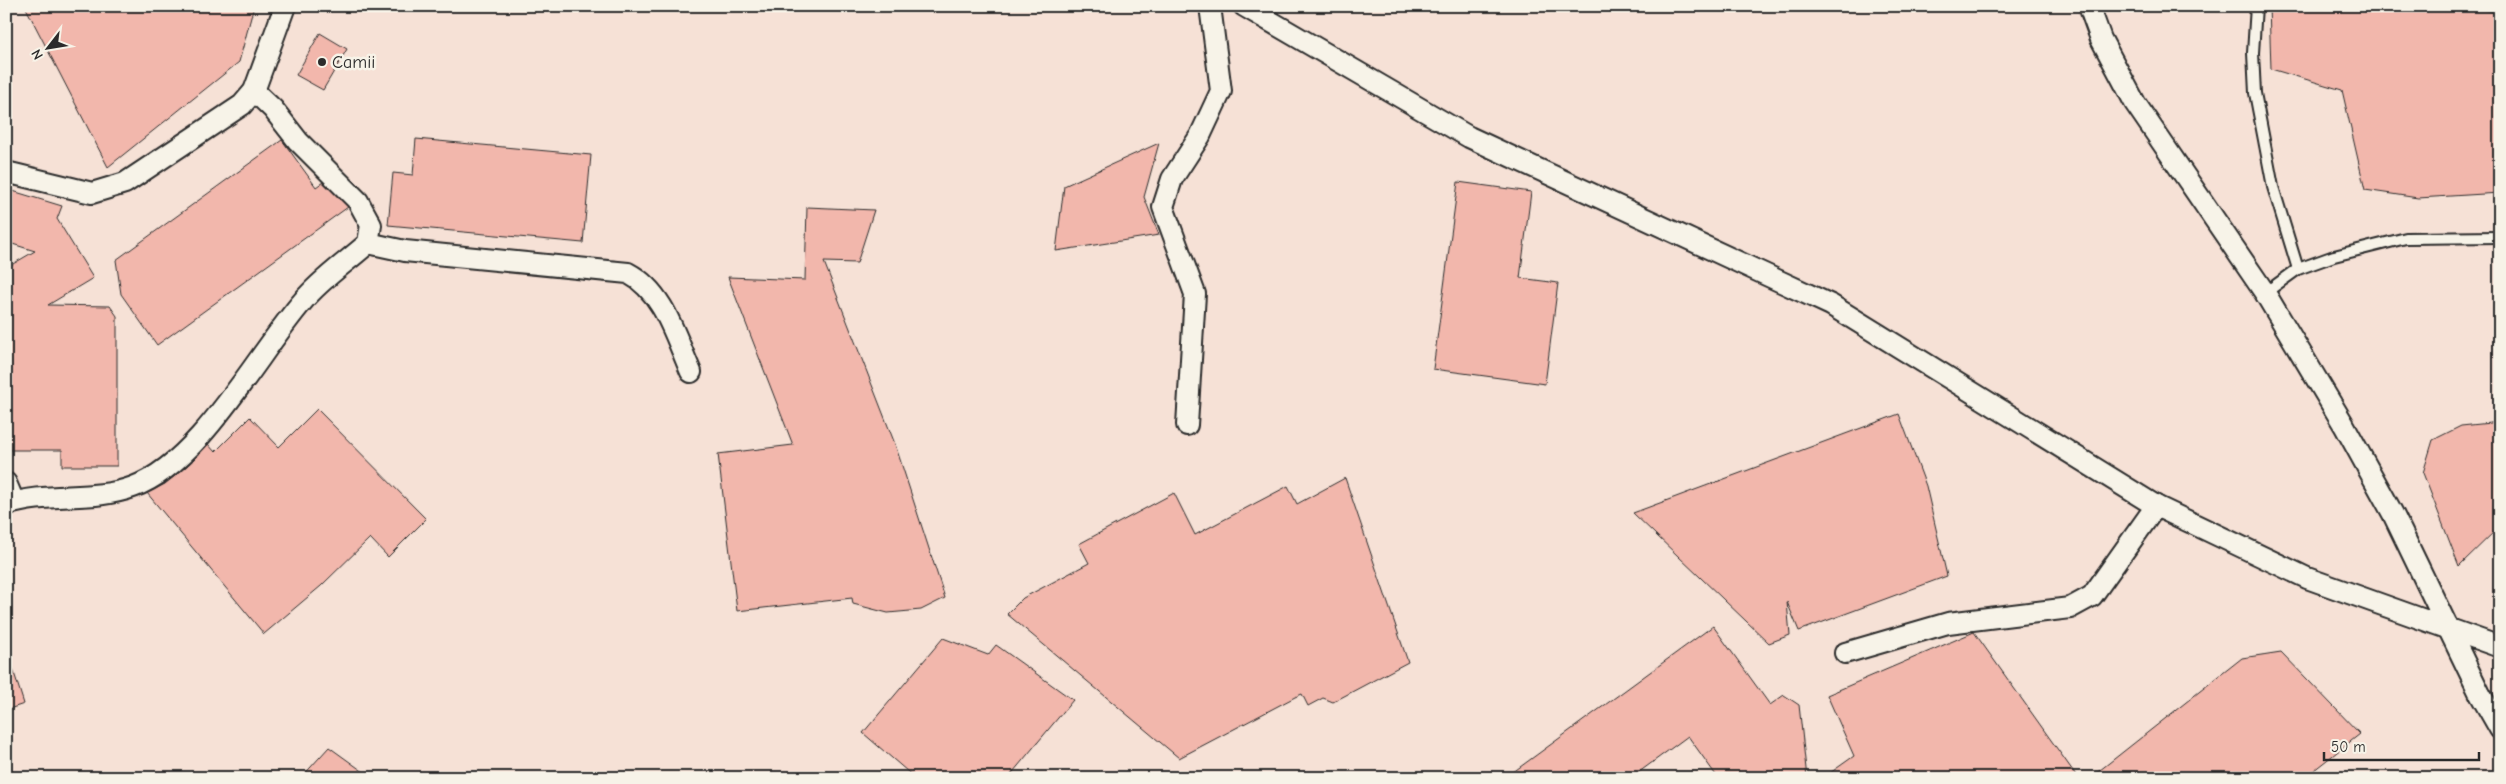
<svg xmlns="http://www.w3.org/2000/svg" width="2506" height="784" font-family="'Comic Neue',sans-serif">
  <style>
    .building { fill: #f2b7ac; stroke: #2b2b2b }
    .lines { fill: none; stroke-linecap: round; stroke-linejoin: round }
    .service-casing { stroke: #2b2b2b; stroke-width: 14 }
    .minor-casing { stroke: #2b2b2b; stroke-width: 24 }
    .service { stroke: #f7f3e8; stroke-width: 10 }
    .minor { stroke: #f7f3e8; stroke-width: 20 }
    .poi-dot { fill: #2b2b2b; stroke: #f7f3e8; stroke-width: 2 }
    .labels { text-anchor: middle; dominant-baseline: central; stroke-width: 5; stroke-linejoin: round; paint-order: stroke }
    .poi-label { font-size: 18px; fill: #2b2b2b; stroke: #f7f3e8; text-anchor: start }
  </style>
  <rect width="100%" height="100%" fill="#f6e1d6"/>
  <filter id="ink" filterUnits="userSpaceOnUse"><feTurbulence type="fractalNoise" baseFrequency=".02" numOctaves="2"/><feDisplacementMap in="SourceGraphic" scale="10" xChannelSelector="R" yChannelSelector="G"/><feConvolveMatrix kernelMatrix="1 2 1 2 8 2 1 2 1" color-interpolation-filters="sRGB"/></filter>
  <g filter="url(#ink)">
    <!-- building -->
    <g class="building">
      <path d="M25,6H254L239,62L108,167Z"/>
      <path d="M2269,6H2472L2500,14V193L2418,198L2365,190L2342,90L2271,69Z"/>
      <path d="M320,33L347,49L323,90L296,75Z"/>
      <path d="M416,139L591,155L583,243L388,225L393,173L413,175Z"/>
      <path d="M282,140L316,187L323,182L348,207L157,345L121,294L116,260Z"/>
      <path d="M1159,143L1144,197L1159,235L1056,251L1064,186Z"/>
      <path d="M1458,182L1531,192L1520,278L1558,283L1545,384L1433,369Z"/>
      <path d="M6,189L62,206L57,219L93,278L48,305L110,306L117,316V466H62V450H6V268L35,251L6,242Z"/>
      <path d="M807,207L874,210L857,263L824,262L895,444L945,598L921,610L888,613L853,604L852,598L737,611L718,454L793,445L728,277L805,280Z"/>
      <path d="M317,409L426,519L388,557L370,538L321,586L264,634L147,493L165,484L189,464L208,444L215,452L250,417L279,447Z"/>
      <path d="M1899,414L1926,486L1947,576L1799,631L1787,602L1790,635L1769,643L1633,513Z"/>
      <path d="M2500,422V526L2459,566L2423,473L2433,440L2461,426Z"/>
      <path d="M1345,478L1408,662L1333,702L1323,698L1308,706L1302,694L1295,697L1179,758L1007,614L1023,598L1089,563L1079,544L1174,493L1195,535L1288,486L1297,504Z"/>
      <path d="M1713,626L1770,705L1784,695L1799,705L1807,778H1718L1688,736L1631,778H1505Z"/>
      <path d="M1974,632L2078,778H1823L1854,756L1827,695Z"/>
      <path d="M943,638L988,655L996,645L1073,700L1008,778H915L863,733Z"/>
      <path d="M2281,652L2360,734L2304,778H2090L2242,658Z"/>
      <path d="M10,660L24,704L6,710V661Z"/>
      <path d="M329,747L372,778H301Z"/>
    </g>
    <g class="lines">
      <!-- service casing -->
      <g class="service-casing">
        <g id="service">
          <path d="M2256,6L2253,53L2255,93L2273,187L2298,269"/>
          <path d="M2265,293L2298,269L2334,256L2406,238L2500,237"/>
        </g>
      </g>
      <!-- minor casing -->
      <g class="minor-casing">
        <g id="minor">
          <path d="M1244,6L1469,137L1831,305L2156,506L2307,578L2500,647"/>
          <path d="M2089,6L2101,39L2135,103L2265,293L2344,425L2393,514L2480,694L2500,729"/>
          <path d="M6,172L92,193L125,183L242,105L254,91L285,6"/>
          <path d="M368,243L405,251L628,273C664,292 675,336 691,372"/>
          <path d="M1187,425L1195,294L1163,207L1172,179L1200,136L1221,91L1210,6"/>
          <path d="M6,483L14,502"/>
          <path d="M6,505C47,491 93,502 133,487C200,463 257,354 303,301C321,279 347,262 368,243L371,225L358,201L298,141L273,109L254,91"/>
          <path d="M1845,653L1948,623L2070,608L2092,596L2156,506"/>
        </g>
      </g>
      <!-- service -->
      <use href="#service" class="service"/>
      <!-- minor -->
      <use href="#minor" class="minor"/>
    </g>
  </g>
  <!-- markers -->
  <circle class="poi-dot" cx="322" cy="62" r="5"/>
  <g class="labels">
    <!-- poi labels -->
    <g class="poi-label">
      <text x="332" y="62">Camii</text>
    </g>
  </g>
  <!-- margin -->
  <rect width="2506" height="784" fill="none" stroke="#f7f3e8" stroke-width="25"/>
  <rect x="12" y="12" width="2481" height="759" fill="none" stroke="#2b2b2b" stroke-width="2" filter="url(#ink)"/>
  <!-- north arrow -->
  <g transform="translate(48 48) rotate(239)" stroke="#f7f3e8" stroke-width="4" paint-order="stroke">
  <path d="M0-4L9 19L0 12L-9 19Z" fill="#2b2b2b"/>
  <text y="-8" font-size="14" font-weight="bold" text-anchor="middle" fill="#2b2b2b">N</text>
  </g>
  <!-- scale -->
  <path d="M2324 752v8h155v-8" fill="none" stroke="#2b2b2b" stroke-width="2.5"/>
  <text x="2331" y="752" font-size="15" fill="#2b2b2b" stroke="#f7f3e8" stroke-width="4" paint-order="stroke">50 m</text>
</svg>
